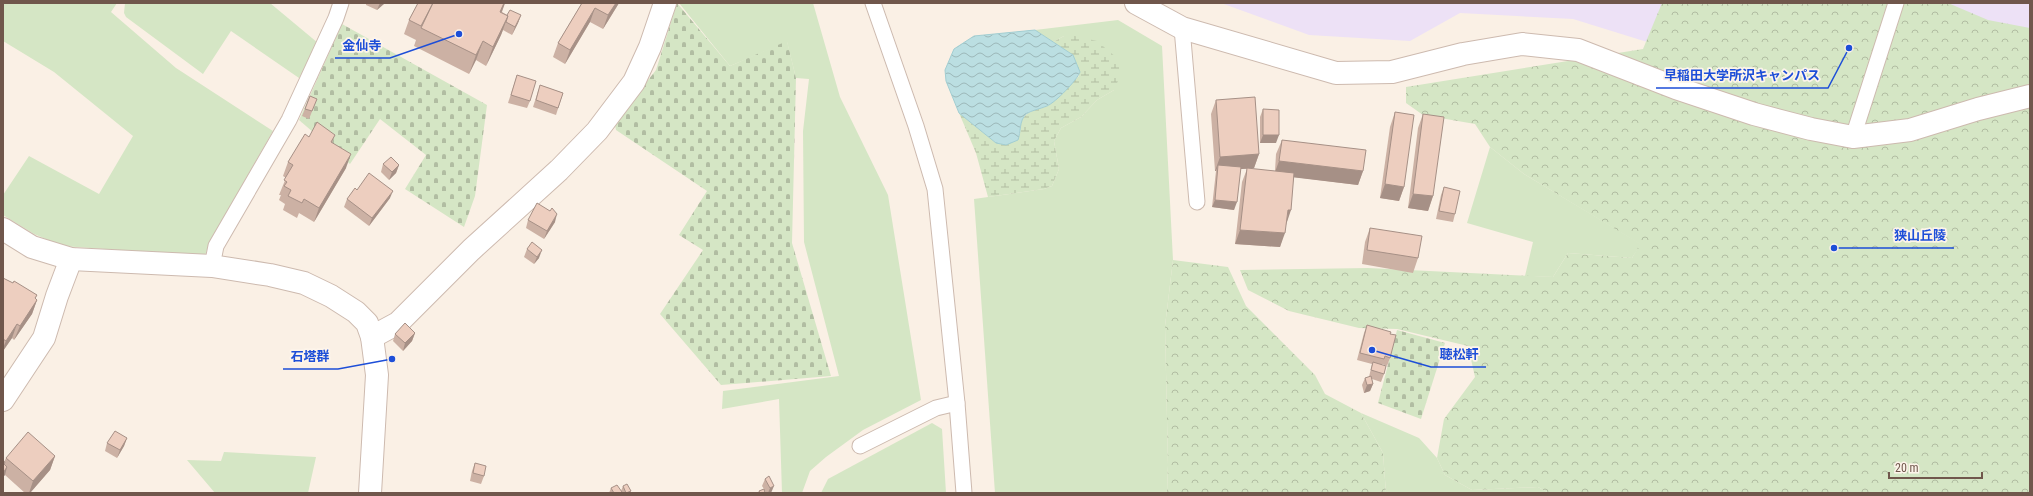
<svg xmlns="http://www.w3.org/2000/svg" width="2033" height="496" font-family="'Roboto Condensed','Noto Sans JP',sans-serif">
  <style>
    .education { fill: #ede1f6 }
    .grass { fill: #d5e6c5 }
    .forest { fill: url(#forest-crowns) }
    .wetland { fill: url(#wetland-marsh) }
    .cemetery { fill: url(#cemetery-stones) }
    .water { fill: url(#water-waves); stroke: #a2ced2 }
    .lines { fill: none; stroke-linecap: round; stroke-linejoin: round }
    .service-casing { stroke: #cdbaaf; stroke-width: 17 }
    .minor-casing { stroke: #cdbaaf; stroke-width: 24 }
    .tertiary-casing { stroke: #cdbaaf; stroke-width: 24 }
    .service { stroke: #fff; stroke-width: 15 }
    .minor { stroke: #fff; stroke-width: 22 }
    .tertiary { stroke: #fff; stroke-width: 22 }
    .wall { fill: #ccb1a4 }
    .shaded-wall { fill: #a69086 }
    .building { fill: #edcebf; stroke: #a69086 }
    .leader { fill: none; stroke: #1d4ed8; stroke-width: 1.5 }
    .callout-dot { fill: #1d4ed8; stroke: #fdf4ea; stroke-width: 1.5 }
    .callout-label { font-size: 13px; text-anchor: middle; font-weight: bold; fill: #1d4ed8; stroke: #fdf4ea; stroke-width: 3.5; stroke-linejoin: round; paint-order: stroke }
  </style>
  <defs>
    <pattern id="forest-crowns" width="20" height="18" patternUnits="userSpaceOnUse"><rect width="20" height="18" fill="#d5e6c5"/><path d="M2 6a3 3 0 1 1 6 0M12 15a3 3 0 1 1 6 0" fill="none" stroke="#b1bda2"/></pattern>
    <pattern id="wetland-marsh" width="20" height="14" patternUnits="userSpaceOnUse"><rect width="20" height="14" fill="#d5e6c5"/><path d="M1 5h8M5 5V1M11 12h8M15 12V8" fill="none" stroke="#b1bda2"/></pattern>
    <pattern id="cemetery-stones" width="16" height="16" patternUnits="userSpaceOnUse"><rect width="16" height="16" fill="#d5e6c5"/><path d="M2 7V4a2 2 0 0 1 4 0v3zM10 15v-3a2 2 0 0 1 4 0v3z" fill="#b1bda2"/></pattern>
    <pattern id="water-waves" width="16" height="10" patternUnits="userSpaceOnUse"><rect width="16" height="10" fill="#bbdfe2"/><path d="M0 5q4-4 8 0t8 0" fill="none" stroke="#9cb8b9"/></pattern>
  </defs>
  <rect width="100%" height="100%" fill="#faf0e5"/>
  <!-- education -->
  <path class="education" d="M1221,3H2030V67L1689,55L1573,19L1460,13L1410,41L1309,35Z"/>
  <!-- grass -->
  <g class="grass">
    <path d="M3,3H117L111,12L176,68L273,131L209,243L205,256L62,246L34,234L3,215V195L29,156L99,194L133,136L54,72L3,41Z"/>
    <path d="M125,3H270L318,43L299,78L231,31L203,74L126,17L124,13Z"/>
    <path d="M679,3H813L840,97L888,195L921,400L863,430L826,457L810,471L802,493H782L779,399L722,409L723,391L839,376L804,242L803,131L809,79L796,78L787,42L730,66Z"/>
    <path d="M1118,20L1162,46L1173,260L1165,326L1168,465L1167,493H995L974,199L1044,189L1052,186L1059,169L1054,141L1061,128L1081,117L1097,100L1114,90L1075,36H1064L1053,42L1035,30Z"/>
    <path d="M1490,147L1524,174L1641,244L1632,258L1568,253L1553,277L1525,276L1533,242L1467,223Z"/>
    <path d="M1361,413L1419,438L1437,458L1445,475L1472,490L1538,487L1549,493H1386L1383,453Z"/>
    <path d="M932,423L942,429L946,493H821L828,479Z"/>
    <path d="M224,452L316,457L308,493H215L187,460L221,461Z"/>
  </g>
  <!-- forest -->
  <g class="forest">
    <path d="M1662,3H1948L1988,20L2030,28V493H1549L1538,487L1472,490L1445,475L1437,458L1444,419L1475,377L1468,346L1397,329L1359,328L1289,311L1248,290L1240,270L1368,268L1553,277L1568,253L1632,258L1640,244L1524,174L1490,147L1475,124L1423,115L1406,103V87L1643,49Z"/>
    <path d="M1173,260L1228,267L1246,306L1315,375L1325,394L1361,413L1383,453L1386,493H1167L1168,465L1165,326Z"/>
  </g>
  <!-- wetland -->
  <path class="wetland" d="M1064,36H1075L1097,41L1117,58L1121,74L1114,90L1097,100L1081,117L1061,128L1054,141L1059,169L1052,186L1044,189L988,197L976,153L959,113L996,143L1020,135C1020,128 1020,120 1026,115C1032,109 1043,109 1049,105C1061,96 1068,85 1079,76L1073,55L1053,42Z"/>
  <!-- cemetery -->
  <g class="cemetery">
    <path d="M677,3L730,66L787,41L796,78L792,243L831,376L721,385L660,314L703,250L679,235L707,191L616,130L615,125L618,118L656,70Z"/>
    <path d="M342,24L487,105L475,196L464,227L405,189L426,155L380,119L350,164L299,120Z"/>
    <path d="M1397,330L1445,343L1421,419L1378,403Z"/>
  </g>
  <!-- water -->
  <path class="water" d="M1035,30L1073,55L1080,72C1077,80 1056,102 1047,106C1040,109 1032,110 1026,114C1019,121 1021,132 1018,140L1006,145L996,143L959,113L946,81L945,70L954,49L974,36Z"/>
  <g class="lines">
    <!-- service casing -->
    <g class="service-casing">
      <g id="service">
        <path d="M873,3L916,126L935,189L957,403L964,493"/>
        <path d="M1182,28L1197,202"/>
        <path d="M1853,137L1896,3"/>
        <path d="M212,266L216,246L289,120L336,18L341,3"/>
        <path d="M860,446L936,408L957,403"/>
      </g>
    </g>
    <!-- minor casing -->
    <g class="minor-casing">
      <g id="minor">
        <path d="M3,229L32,247L71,259L212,266L270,275L304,283L331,296L356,312L367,323L372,337L377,375L370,493"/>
        <path d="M372,337L398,323L471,250L559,170L597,131L634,82L650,47L665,3"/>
        <path d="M3,400L44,338L57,296L71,259"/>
      </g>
    </g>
    <!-- tertiary casing -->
    <g class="tertiary-casing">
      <path id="tertiary" d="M1136,3L1182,28L1336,73L1392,72L1463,54L1522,44L1578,50L1676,88L1754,114L1811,129L1853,137L1910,130L1978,109L2030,96"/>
    </g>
    <!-- service -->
    <use href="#service" class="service"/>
    <!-- minor -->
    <use href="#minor" class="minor"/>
    <!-- tertiary -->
    <use href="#tertiary" class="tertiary"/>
  </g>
  <!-- wall -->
  <g class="wall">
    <path d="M366,3H385L377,10L366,5Z"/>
    <path d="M418,3H505L502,12L507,15H521L518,23L512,35L503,30L501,35L486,66L476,60L469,74L414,46L416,40L404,34L409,20Z"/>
    <path d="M582,3H619L603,29L590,22L565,64L553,57L558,43Z"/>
    <path d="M517,75L530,101L527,108L508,103Z"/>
    <path d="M540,85L563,93L556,115L533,107Z"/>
    <path d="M310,96L317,99L309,119L302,116Z"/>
    <path d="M1216,100L1259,154L1254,168L1250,169L1275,171L1276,154L1282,140L1363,171L1358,185L1294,177L1286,223L1280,247L1235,244L1242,182L1247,169H1241L1234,210L1212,207L1216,171H1215L1211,114Z"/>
    <path d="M1263,109L1276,143H1260V117Z"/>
    <path d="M1395,112L1404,187L1399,201L1380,198L1390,127Z"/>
    <path d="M1423,114L1433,196L1428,211L1408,208L1418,128Z"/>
    <path d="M335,135L332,143L346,168L314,222L299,213L297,218L283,210L285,204L279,200L281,195H279L286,178L283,176L288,162L309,137Z"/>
    <path d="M383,164L399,165L396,173L389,180L381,172Z"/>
    <path d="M1444,187L1455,214L1453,222L1436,219L1441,195Z"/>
    <path d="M357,190L390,198L369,226L344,207L347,199Z"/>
    <path d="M528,220L555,222L544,239L526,228Z"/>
    <path d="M1370,228L1418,258L1413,273L1362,264L1365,242Z"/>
    <path d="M527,249L539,258L534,264L524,257Z"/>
    <path d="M3,278L37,295L35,299L37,300L32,314L14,340L12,338L3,351Z"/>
    <path d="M1367,325L1390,334V358L1387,366L1382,364L1384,374L1381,382L1372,379L1373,384L1370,391L1364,393L1362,385L1365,378L1369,377L1372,364L1357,360L1364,333Z"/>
    <path d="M415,333L412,341L403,351L393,341L395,334Z"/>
    <path d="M127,438L124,446L117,458L105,451L107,443Z"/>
    <path d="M55,456L50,470L30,493H25L5,475L3,477V461L4,462L6,458Z"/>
    <path d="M475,463L484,476L481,484L470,481L472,471Z"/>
    <path d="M769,476L771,493H766L764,490L765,493H758L759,491L764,489L762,486L765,479Z"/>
    <path d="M623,486L631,491L630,493H609L611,488L621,491Z"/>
  </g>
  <!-- shaded-wall -->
  <g class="shaded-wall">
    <path d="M380,3H385L377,10Z"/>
    <path d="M504,3H505L500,16V12Z"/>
    <path d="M616,3H619L603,29L608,15Z"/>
    <path d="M595,8L590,22L565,64L570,50Z"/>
    <path d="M521,15L518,23L512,35L515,27Z"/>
    <path d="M508,16L501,35L486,66L493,47Z"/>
    <path d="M483,41L476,60L469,74L476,55Z"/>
    <path d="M1263,135H1279L1276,143H1260Z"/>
    <path d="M351,154L346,168L314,222L319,208Z"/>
    <path d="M1259,154L1254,168L1218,171V165L1216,171H1215L1220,157Z"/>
    <path d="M1279,161L1363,171L1358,185L1274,175Z"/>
    <path d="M399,165L396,173L389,180L392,172Z"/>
    <path d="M1385,184L1404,187L1399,201L1380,198Z"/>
    <path d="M393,191L390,198L369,226L372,218Z"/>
    <path d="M1413,194L1433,196L1428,211L1408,208Z"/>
    <path d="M1215,200L1237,202L1234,210L1212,207Z"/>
    <path d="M1288,210H1291L1286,225Z"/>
    <path d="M557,214L555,222L544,239L547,231Z"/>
    <path d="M1240,230L1285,233L1280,247L1235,244Z"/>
    <path d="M542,250L539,258L534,264L537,257Z"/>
    <path d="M37,295L32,307L37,300L32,314L14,340L20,326Z"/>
    <path d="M17,324L12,338L3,351V348L6,341Z"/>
    <path d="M415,333L412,341L403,351L405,343Z"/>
    <path d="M1373,384L1370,391L1364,393L1367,385Z"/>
    <path d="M127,438L124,446L117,458L120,450Z"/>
    <path d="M55,456L50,470L30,493H29L33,481Z"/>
    <path d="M7,467L5,475L3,477V473Z"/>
    <path d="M774,486L771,493H768L770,488Z"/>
  </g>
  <!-- building -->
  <g class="building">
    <path d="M418,3H433L421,26L409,20Z"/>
    <path d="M433,3H504L500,12L508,16L493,47L483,41L476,55L421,28Z"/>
    <path d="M582,3H616L608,15L595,8L570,50L558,43Z"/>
    <path d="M510,10L521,15L515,27L506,22L508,16L507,15Z"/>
    <path d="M517,75L536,81L530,101L511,95Z"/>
    <path d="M540,85L563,93L558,108L536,100Z"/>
    <path d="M310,96L317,99L312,111L305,109Z"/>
    <path d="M1255,97L1259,154L1220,157L1216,100Z"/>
    <path d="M1263,109L1279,110V135H1263Z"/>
    <path d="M1395,112L1414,115L1404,187L1385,184Z"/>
    <path d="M1423,114L1444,117L1433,196L1413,194Z"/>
    <path d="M317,122L335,135L331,142L351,154L319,208L304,199L302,203L288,196L291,190L284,186L287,182L284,180L293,165L288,162L305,134L309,137Z"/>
    <path d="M1282,140L1366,150L1363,171L1279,161Z"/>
    <path d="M391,157L399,165L392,172L383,164Z"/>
    <path d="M1218,165L1241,167L1237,202L1215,200Z"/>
    <path d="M1247,168L1294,173L1291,210H1288L1285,233L1240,230Z"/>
    <path d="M369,173L393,191L372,218L347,199L355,188L357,190Z"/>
    <path d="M1444,187L1460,191L1455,214L1439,211Z"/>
    <path d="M537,203L550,211L552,208L557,214L547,231L528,220Z"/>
    <path d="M1370,228L1422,236L1418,258L1367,250Z"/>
    <path d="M532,242L542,250L537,257L527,249Z"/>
    <path d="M3,278L13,283L14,281L37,295L35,298L37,300L20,326L17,324L6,341L3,339Z"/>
    <path d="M405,323L415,333L405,343L395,334Z"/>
    <path d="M1367,325L1391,332L1390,334L1396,335L1390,358L1385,356L1384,359L1360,353Z"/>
    <path d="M1373,362L1386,366L1384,374L1371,370Z"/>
    <path d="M1371,376L1373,384L1367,385L1365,378Z"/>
    <path d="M115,431L127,438L120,450L107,443Z"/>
    <path d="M28,432L55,456L33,481L6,458Z"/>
    <path d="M3,461L5,462L4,464L7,467L3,473Z"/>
    <path d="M475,463L486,466L484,476L473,473Z"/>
    <path d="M769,476L774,486L770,488L765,479Z"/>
    <path d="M627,484L631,491L626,493L623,486Z"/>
    <path d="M617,485L622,492L620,493H614L611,488Z"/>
    <path d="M764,489L765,493H760L759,491Z"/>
  </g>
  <!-- callouts -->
  <path class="leader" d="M459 34L390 58H335M1849 48L1828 88H1656M1834 248L1886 248H1954M1372 350L1431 367H1486M392 359L338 369H283"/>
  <g class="callout-dot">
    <circle cx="459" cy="34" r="4"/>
    <circle cx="1849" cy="48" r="4"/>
    <circle cx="1834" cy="248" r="4"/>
    <circle cx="1372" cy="350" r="4"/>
    <circle cx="392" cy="359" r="4"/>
  </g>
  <g class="callout-label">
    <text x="362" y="50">金仙寺</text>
    <text x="1742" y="80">早稲田大学所沢キャンパス</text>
    <text x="1920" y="240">狭山丘陵</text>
    <text x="1459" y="359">聴松軒</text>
    <text x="310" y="361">石塔群</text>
  </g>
  <!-- border -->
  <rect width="2033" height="496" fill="none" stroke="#70574c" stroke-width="8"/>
  <!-- scale -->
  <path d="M1889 472v6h93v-6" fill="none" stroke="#70574c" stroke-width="2"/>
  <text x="1895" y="472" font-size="12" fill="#70574c" stroke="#fdf4ea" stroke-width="3" paint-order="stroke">20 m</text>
</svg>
